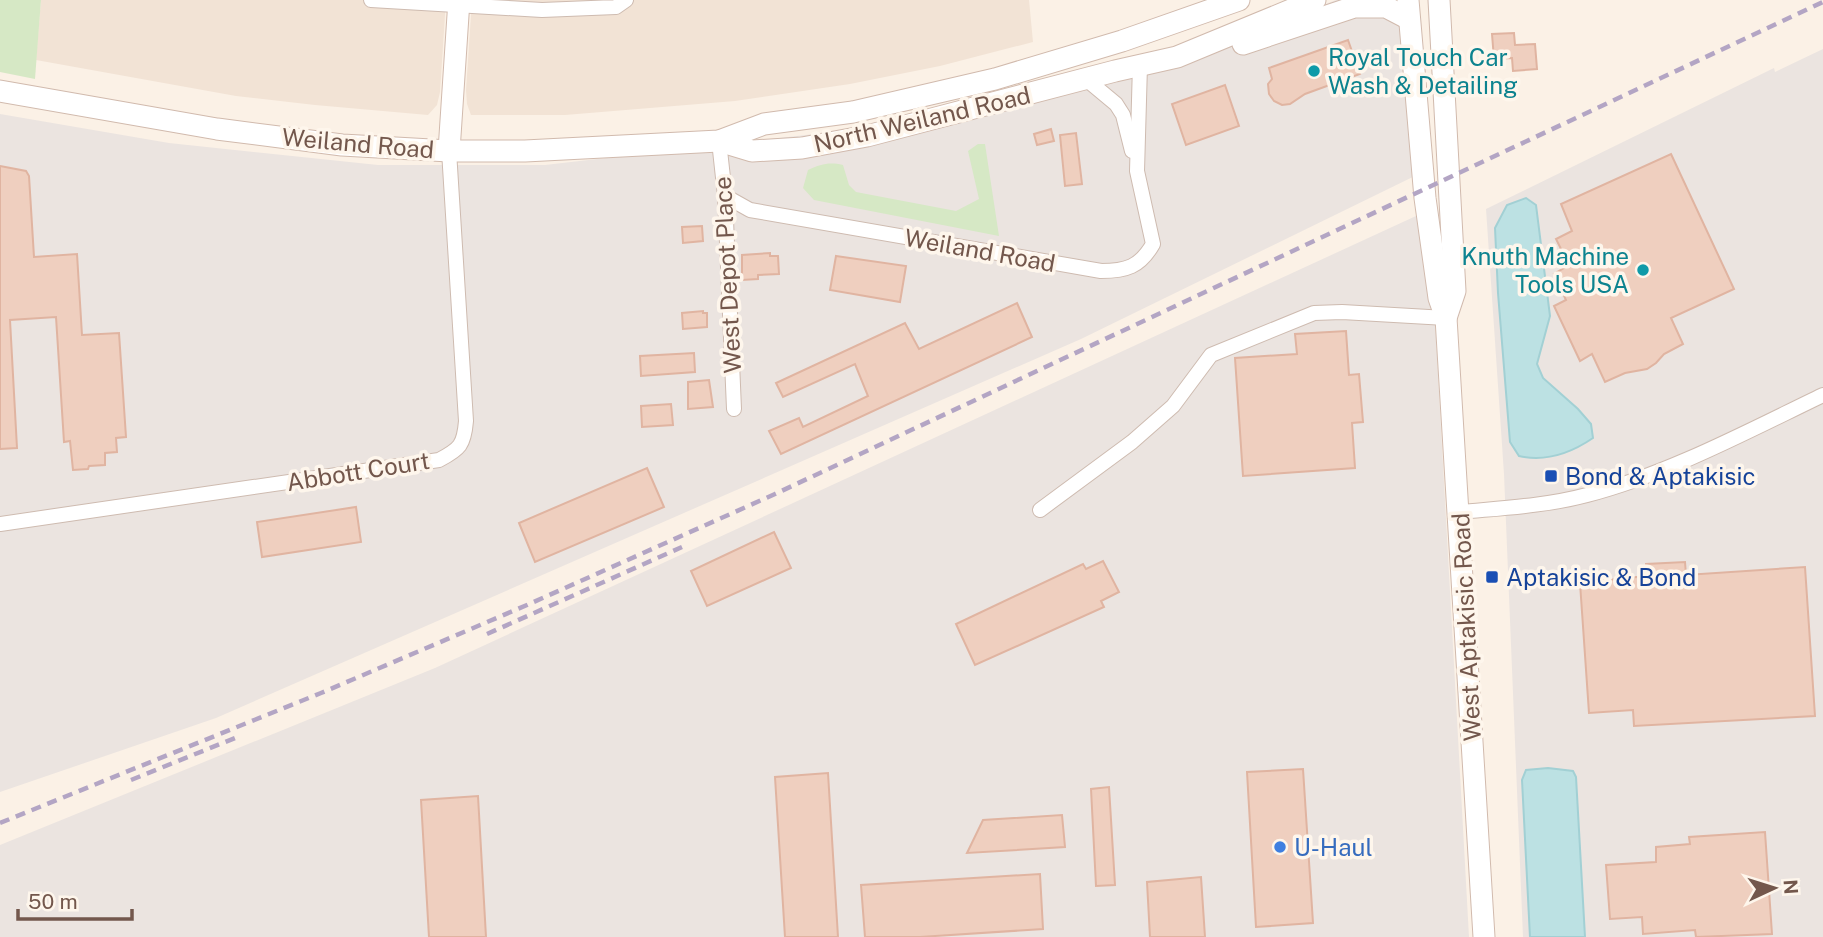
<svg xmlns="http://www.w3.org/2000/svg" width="1823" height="937" font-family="'Public Sans',sans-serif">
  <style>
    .residential { fill: #f2e3d5 }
    .industrial { fill: #ebe4e0 }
    .green { fill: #d6e8c5 }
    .water { fill: #bce1e3; stroke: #a2d0d4; stroke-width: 2 }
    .building { fill: #efcfbf; stroke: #e0b4a1; stroke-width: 2 }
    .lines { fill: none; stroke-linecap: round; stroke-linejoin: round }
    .street-casing { stroke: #cebbb0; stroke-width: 16 }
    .secondary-casing { stroke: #d1baad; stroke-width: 23 }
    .street { stroke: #fff; stroke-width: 14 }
    .secondary { stroke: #fff; stroke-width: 21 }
    .rail { stroke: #b3a5c4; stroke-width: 4.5; stroke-dasharray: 10 7; stroke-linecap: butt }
    .culture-dot { fill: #0f9aa8; stroke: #fef6ec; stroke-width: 2.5 }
    .transit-dot { fill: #1a4fb4; stroke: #fef6ec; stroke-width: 2.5 }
    .shop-dot { fill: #3f7fe0; stroke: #fef6ec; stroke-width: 2.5 }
    .labels { text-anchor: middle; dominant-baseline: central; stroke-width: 7; stroke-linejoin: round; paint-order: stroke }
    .culture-label { font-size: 24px; fill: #0d838f; stroke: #fef6ec; text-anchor: start }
    .street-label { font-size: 24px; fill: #73574c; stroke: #fef6ec }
    .transit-label { font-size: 24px; fill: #164399; stroke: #fef6ec; text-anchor: start }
    .shop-label { font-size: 24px; fill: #366cbe; stroke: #fef6ec; text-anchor: start }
  </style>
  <rect width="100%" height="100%" fill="#fbf1e6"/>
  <!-- residential -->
  <g class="residential">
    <path d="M41,0H446L440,92L437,105L428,115L315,105L236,96L36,60Z"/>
    <path d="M472,0H1029L1033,42L940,66L850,84L735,101L565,115H471L467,104L466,90Z"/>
  </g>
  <!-- industrial -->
  <g class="industrial">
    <path d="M1336,0H1404L1425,171L1081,339L216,718L0,792V114L169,143L378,165H545L919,122L1148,72Z"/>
    <path d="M1823,49V937H1523L1504,474L1486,209L1774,68L1775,72Z"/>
    <path d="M1429,210L1469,937H0V845L435,668Z"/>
  </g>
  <!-- green -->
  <g class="green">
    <path d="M0,0H41L35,79L0,72Z"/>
    <path d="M978,144H985L999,236L814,200L803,188L808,170C821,164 829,162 843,165L849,185L856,192L956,211L979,199L968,151Z"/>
  </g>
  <!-- water -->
  <g class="water">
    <path d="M1526,198L1536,205L1550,316L1537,364L1543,378L1578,409L1591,424L1593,438C1571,453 1545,462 1519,456L1510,442L1498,293L1495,228L1507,205Z"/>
    <path d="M1548,768L1573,771L1576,777L1585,937H1530L1522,780L1526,770Z"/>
  </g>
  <!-- building -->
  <g class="building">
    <path d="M1514,33L1515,45L1535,44L1537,69L1513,71L1512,58L1494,59L1492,34Z"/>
    <path d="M1348,40L1360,74L1305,94L1290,104L1282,105L1274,101L1269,94L1268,84L1272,79L1269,68Z"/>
    <path d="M1225,85L1239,126L1186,145L1172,104Z"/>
    <path d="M1051,129L1054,141L1037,145L1034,134Z"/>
    <path d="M1076,133L1082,184L1065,186L1060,135Z"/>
    <path d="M1671,154L1734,289L1671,318L1683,344L1664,354L1656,363L1647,369L1625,373L1605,382L1592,354L1580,361L1554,306L1566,300L1554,274L1569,265L1556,239L1572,231L1561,204Z"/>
    <path d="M0,166L26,171L29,176L34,257L77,254L82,335L119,333L126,437L116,438L117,452L105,453V465L89,466L88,469L73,470L70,441L64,442L56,317L10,320L17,448L0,449Z"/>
    <path d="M702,226L703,241L683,243L682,227Z"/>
    <path d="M770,253V256H778L779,274L758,275V279L742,280V255Z"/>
    <path d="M836,256L906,266L900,302L830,290Z"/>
    <path d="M1017,303L1032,337L781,454L769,431L799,418L803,427L868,396L855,364L783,397L776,383L905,323L919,349Z"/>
    <path d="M703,311V313H707V327L683,329L682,313Z"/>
    <path d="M1346,331L1349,375L1359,374L1363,422L1352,423L1355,468L1243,476L1235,358L1297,354L1295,334Z"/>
    <path d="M694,353L695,372L641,376L640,356Z"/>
    <path d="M709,380L713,407L688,409V382Z"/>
    <path d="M671,404L673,425L642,427L641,406Z"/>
    <path d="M647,468L664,507L535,562L519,523Z"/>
    <path d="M356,507L361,542L262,557L257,522Z"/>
    <path d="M774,532L791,568L707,606L691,571Z"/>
    <path d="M1103,561L1119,592L1101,601L1104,607L975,665L956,624L1083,564L1086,569Z"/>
    <path d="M1685,562L1686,575L1805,567L1815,716L1634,726L1633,710L1589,713L1580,583L1646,576V564Z"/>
    <path d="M1303,769L1313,923L1256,927L1247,772Z"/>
    <path d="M828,773L838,937H785L775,777Z"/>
    <path d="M1109,787L1115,885L1096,886L1091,789Z"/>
    <path d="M478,796L486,937H429L421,800Z"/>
    <path d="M1062,815L1065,847L967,853L983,820Z"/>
    <path d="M1765,832L1772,934L1696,937L1695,930L1643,934L1642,917L1610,919L1606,865L1656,862V847L1690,844L1689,837Z"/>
    <path d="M1040,874L1043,929L920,937H865L861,885Z"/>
    <path d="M1201,877L1205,937H1150L1147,882Z"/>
  </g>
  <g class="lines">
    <!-- street casing -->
    <g class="street-casing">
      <g id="street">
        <path d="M371,0L542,10L616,7L626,0"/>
        <path d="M1086,79L1116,104L1123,115L1132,151"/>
        <path d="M719,141L725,196L734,409"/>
        <path d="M725,196L750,210L1101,271C1126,271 1140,267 1153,244L1137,171L1140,65"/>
        <path d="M1040,510L1132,442L1173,406L1211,355L1314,313L1342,312L1446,318"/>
        <path d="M1460,512C1502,508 1546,506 1587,495C1668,474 1748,431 1823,395"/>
        <path d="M0,524L439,460C460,449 464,445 466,421L449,151"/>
      </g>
    </g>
    <!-- secondary casing -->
    <g class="secondary-casing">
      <g id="secondary">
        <path d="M1408,0L1425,198L1439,298L1446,318L1484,937"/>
        <path d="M1439,0L1455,291L1446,318"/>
        <path d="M1243,44L1354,7H1386L1409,19"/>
        <path d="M0,91L217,129L342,145L449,151H525L719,141L764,124L853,112L995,79L1122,41L1239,0"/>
        <path d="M719,141L752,151L802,148L867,136L1115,71L1177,57L1315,0"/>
        <path d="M449,151L459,0"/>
      </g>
    </g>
    <!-- street -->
    <use href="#street" class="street"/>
    <!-- secondary -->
    <use href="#secondary" class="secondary"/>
    <!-- rail -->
    <g class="rail">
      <path d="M487,634L682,547"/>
      <path d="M131,780L235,738"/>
      <path d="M0,823L321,693L527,605L775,494L1823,2"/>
    </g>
  </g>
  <!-- markers -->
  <g class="culture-dot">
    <circle cx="1314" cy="71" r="7"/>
    <circle cx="1643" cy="270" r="7"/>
  </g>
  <g class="transit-dot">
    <rect x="1544" y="469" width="14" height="14" rx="3.5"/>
    <rect x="1485" y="570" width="14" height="14" rx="3.5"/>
  </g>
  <circle class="shop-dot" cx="1280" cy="847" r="7"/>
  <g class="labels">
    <!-- culture labels -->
    <g class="culture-label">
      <text x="1328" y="57">Royal Touch Car<tspan x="1328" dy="28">Wash &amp; Detailing</tspan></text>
      <text x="1629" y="256" text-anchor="end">Knuth Machine<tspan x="1629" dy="28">Tools USA</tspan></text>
    </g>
    <!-- street labels -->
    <g class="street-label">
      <text transform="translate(922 119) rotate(-13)">North Weiland Road</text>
      <text transform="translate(358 143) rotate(5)">Weiland Road</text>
      <text transform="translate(980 250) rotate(10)">Weiland Road</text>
      <text transform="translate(727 275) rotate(-93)">West Depot Place</text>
      <text transform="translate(358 471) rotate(-9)">Abbott Court</text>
      <text transform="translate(1466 627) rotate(-93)">West Aptakisic Road</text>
    </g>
    <!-- transit labels -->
    <g class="transit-label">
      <text x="1565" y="476">Bond &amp; Aptakisic</text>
      <text x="1506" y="577">Aptakisic &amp; Bond</text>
    </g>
    <!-- shop labels -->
    <g class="shop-label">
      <text x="1294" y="847">U-Haul</text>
    </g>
  </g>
  <!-- north arrow -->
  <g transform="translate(1774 888) rotate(86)" stroke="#fef6ec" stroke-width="5" paint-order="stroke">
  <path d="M0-5L12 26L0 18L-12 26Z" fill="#73574c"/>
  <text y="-10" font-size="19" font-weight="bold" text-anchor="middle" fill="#73574c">N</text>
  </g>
  <!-- scale -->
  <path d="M18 909v10h114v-10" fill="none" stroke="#73574c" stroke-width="3.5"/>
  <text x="28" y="909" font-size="21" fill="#73574c" stroke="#fef6ec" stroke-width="5" paint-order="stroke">50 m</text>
</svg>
